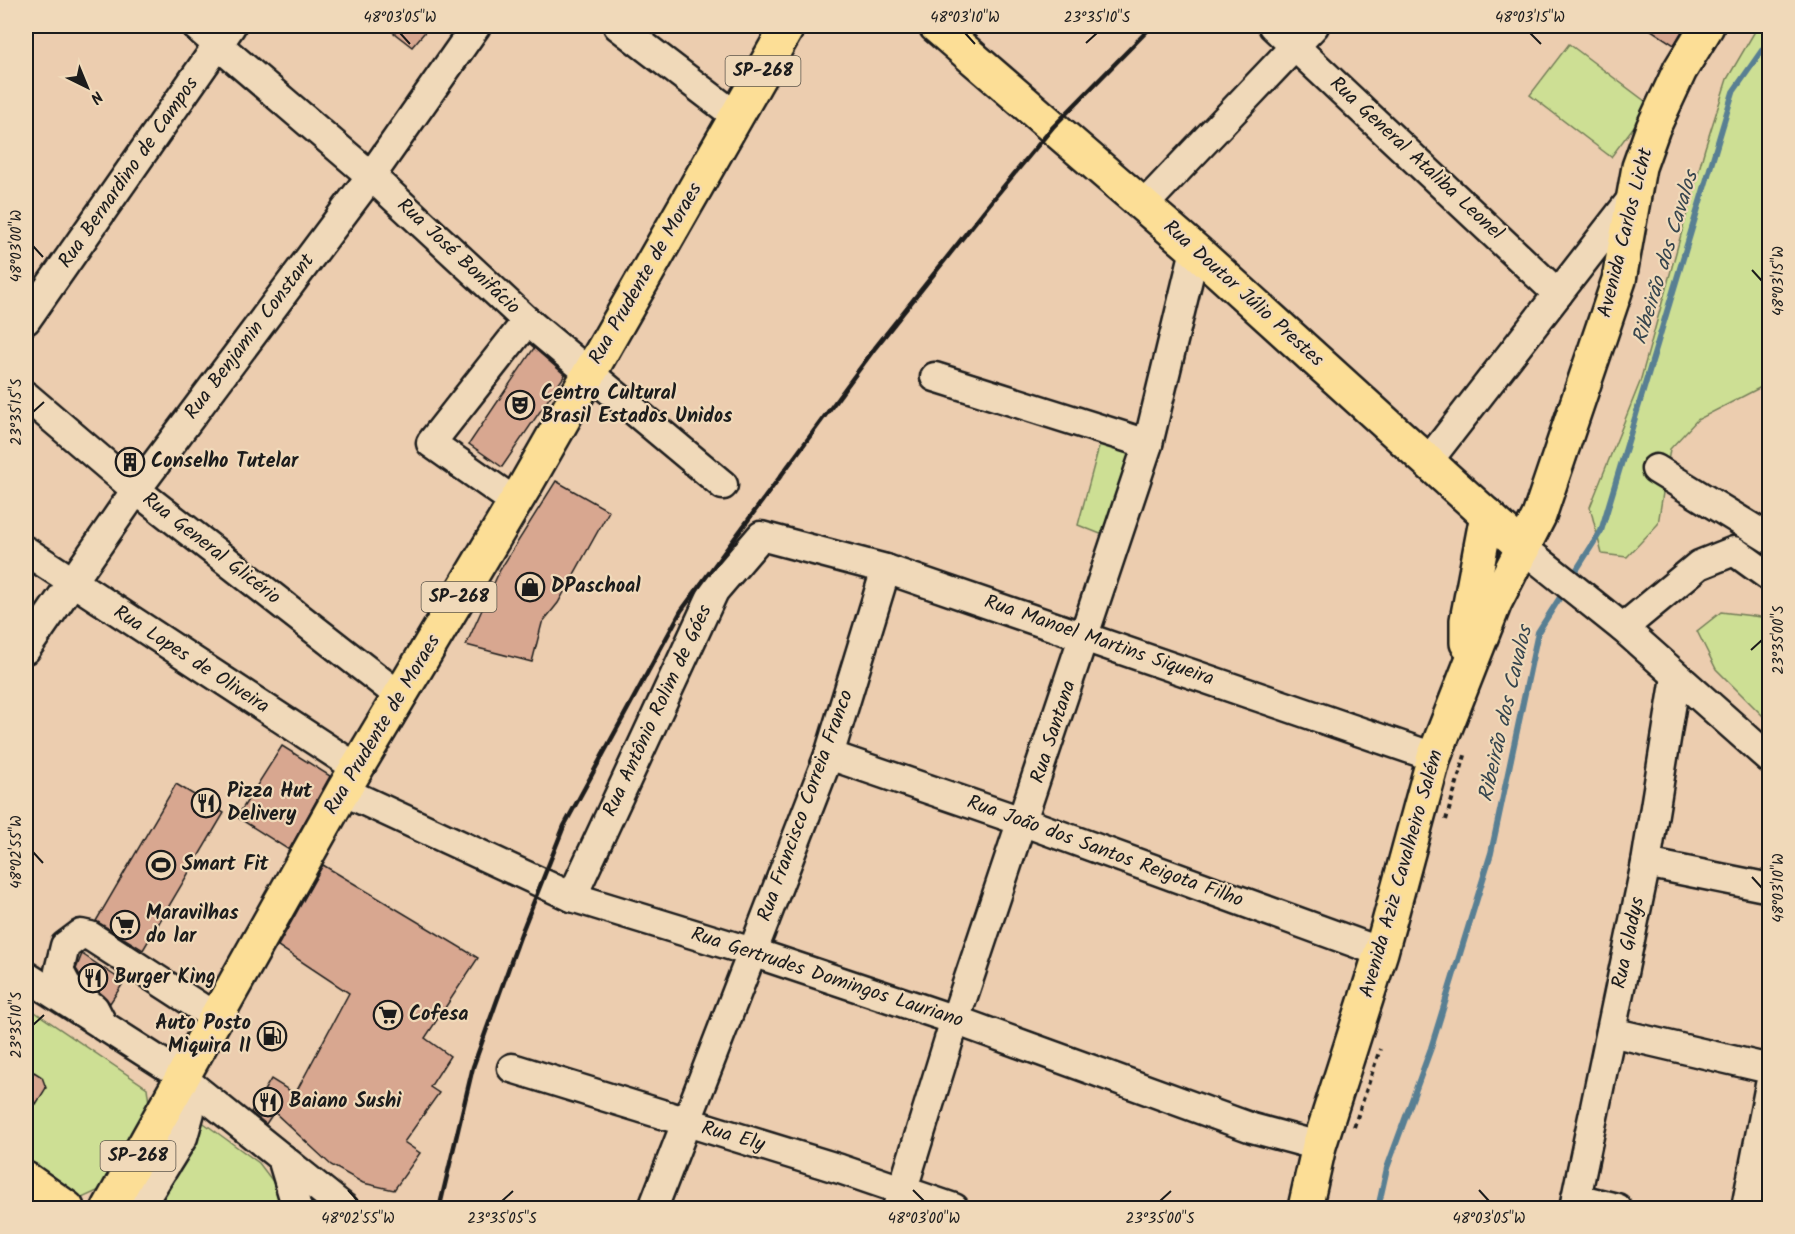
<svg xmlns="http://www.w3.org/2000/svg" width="1795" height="1234" font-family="Kalam,sans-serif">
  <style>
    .green { fill: #cddf94; stroke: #747e58; stroke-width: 1.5 }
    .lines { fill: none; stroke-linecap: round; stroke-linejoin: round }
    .stream { stroke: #597f93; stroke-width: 6 }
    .building { fill: #d8a790; stroke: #1c1c1c; stroke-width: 1.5 }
    .minor-casing { stroke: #1c1c1c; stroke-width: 33 }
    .major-casing { stroke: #1c1c1c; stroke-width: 38 }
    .path { stroke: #1c1c1c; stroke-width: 4; stroke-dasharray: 4.5 4.5; stroke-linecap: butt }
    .minor { stroke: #f0d9b9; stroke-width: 28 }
    .major { stroke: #fcde96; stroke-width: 33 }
    .rail { stroke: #1c1c1c; stroke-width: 4.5 }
    .ticks { fill: none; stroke: #1c1c1c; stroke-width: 2 }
    .labels { text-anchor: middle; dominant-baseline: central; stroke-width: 4.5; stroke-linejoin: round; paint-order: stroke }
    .shield { fill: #f0d9b9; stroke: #5c554b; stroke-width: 1.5 }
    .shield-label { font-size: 18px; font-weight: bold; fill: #1c1c1c }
    .street-label { font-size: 20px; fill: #1c1c1c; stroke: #f0d9b9 }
    .poi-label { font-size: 20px; font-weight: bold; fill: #1c1c1c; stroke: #f0d9b9; text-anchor: start }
    .water-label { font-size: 21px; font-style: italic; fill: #36454e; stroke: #f0d9b9 }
    .neatline { fill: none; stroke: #1c1c1c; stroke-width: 2 }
    .ticks-label { font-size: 15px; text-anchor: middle; fill: #1c1c1c }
  </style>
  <rect width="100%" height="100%" fill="#eccdaf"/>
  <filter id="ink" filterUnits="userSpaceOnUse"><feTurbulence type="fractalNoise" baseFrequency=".0167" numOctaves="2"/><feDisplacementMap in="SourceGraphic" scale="12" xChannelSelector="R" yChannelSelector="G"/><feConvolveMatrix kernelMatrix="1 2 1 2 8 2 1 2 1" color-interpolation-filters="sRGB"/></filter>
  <g filter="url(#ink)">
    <!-- green -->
    <g class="green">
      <path d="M1758,26H1769V383L1697,420L1670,449L1658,524L1627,557L1602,554L1590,507L1640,382L1705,148L1727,79Z"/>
      <path d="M1569,44L1650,105L1611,157L1530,95Z"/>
      <path d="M1101,439L1142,450L1113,539L1078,525Z"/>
      <path d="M1721,612L1769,618V722L1716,669L1697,631Z"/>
      <path d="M26,1006L147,1088L149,1103L106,1187L82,1198L26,1161Z"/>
      <path d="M201,1121L259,1163L293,1208H154Z"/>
    </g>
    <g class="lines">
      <!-- stream -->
      <g class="stream">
        <path d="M1572,577L1601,531L1733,92L1770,39"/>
        <path d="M1378,1208L1387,1168L1431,1048L1491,853L1538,632L1564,591"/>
      </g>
    </g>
    <!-- building -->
    <g class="building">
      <path d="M385,26H430L412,47Z"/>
      <path d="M1645,26H1685L1674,45Z"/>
      <path d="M534,348L565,375L502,467L469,444Z"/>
      <path d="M124,447L139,458L133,466L119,454Z"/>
      <path d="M556,481L609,511L558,603L542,623L532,662L466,645L500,570Z"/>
      <path d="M282,746L330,776L289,850L237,817Z"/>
      <path d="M176,784L224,813L143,950L96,921Z"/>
      <path d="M323,865L478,958L425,1038L450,1056L430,1087L439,1093L404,1142L420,1153L394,1190L363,1183L331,1165L274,1112L266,1124L251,1112L271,1079L295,1094L349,993L278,946Z"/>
      <path d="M82,954L124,982L110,1003L80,975L76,969Z"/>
      <path d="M34,1072L42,1077L46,1088L36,1104L26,1095V1082Z"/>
    </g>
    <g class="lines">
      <!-- minor casing -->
      <g class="minor-casing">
        <g id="minor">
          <path d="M196,26L371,176L527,321L723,485"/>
          <path d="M618,26L737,117"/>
          <path d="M1273,26L1558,294"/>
          <path d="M1143,206L1314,26"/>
          <path d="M26,320L231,26"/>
          <path d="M935,377L1148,444"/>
          <path d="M26,396L136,490L401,697"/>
          <path d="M1429,460L1634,196"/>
          <path d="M1656,469L1770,539"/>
          <path d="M515,502L431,443L527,321"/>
          <path d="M1523,548L1623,628L1770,759"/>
          <path d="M26,551L357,768"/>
          <path d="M1623,628L1699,565L1734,551L1770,577"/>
          <path d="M26,649L136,490L371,176L476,26"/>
          <path d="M829,755L1024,822L1381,952"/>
          <path d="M343,791L572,897L752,952L955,1020L1252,1128L1319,1146"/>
          <path d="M1646,863L1770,888"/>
          <path d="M572,897L714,591L761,536L886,569L1434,757"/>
          <path d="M26,976L165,1065H180L196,1052"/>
          <path d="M104,1027L94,1008L67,986L59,971L65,946L81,934L90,936L215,1017"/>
          <path d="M1611,1032L1770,1069"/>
          <path d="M512,1068L840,1169L954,1208"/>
          <path d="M181,1077L344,1208"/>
          <path d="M282,1158L297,1208"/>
          <path d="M1576,1198L1617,1208"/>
          <path d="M139,1208L183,1137L190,1112L181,1077"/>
          <path d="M653,1208L829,755L886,569"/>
          <path d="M897,1208L955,1020L1148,444L1195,250"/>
          <path d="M1574,1208L1646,863L1676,677"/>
          <path d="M1746,1208L1770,1085"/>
        </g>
      </g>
      <!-- major casing -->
      <g class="major-casing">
        <g id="major">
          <path d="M936,26L1195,250L1523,548"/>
          <path d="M1467,643V620L1487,515"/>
          <path d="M26,1179L67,1208"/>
          <path d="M109,1208L343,791L525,486L788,26"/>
          <path d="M1305,1208L1319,1146L1381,952L1434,757L1495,602L1539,516L1619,280L1639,167L1653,128L1680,70L1707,26"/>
        </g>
      </g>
      <!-- path -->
      <g class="path">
        <path d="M1446,820L1466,752"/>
        <path d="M1354,1127L1380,1049"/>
      </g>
      <!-- minor -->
      <use href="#minor" class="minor"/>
      <!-- major -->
      <use href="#major" class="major"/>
      <!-- rail -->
      <path class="rail" d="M442,1208L441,1201L473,1067L521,934L564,826L681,611L875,348L995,197L1053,127L1152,26"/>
    </g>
  </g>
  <!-- ticks -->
  <path class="ticks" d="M400,33L410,44M965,33L975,44M1530,33L1541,44M1086,43L1097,33M33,246L43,257M1752,270L1762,281M33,412L44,402M1751,650L1762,640M33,852L43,863M1752,877L1762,888M33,1025L44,1015M348,1190L358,1201M913,1190L924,1201M1479,1190L1489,1201M502,1201L513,1191M1160,1201L1171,1191"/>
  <!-- icons -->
  <defs>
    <g id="theatre-ring" transform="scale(1.5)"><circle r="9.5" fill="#f0d9b9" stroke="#1c1c1c" stroke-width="1.5"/><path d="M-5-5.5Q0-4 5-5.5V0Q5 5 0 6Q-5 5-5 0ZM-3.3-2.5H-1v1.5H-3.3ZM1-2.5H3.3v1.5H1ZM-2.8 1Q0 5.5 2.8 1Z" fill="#1c1c1c"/></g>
    <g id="building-ring" transform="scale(1.5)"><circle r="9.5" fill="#f0d9b9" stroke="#1c1c1c" stroke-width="1.5"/><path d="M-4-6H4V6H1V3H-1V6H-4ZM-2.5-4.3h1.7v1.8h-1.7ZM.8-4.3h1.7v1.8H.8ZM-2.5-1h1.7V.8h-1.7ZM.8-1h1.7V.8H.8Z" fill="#1c1c1c"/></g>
    <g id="shop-ring" transform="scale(1.5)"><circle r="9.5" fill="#f0d9b9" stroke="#1c1c1c" stroke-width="1.5"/><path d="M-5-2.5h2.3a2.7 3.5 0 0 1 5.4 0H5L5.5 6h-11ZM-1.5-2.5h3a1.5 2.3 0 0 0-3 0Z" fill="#1c1c1c"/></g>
    <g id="restaurant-ring" transform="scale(1.5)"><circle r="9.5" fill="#f0d9b9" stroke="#1c1c1c" stroke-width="1.5"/><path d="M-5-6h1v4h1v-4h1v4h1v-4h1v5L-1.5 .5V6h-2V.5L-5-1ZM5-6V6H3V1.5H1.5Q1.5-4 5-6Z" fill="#1c1c1c"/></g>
    <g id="stadium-ring" transform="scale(1.5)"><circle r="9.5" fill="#f0d9b9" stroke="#1c1c1c" stroke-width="1.5"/><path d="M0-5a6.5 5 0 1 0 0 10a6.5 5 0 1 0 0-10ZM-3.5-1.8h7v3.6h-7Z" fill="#1c1c1c"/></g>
    <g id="supermarket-ring" transform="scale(1.5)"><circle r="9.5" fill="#f0d9b9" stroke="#1c1c1c" stroke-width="1.5"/><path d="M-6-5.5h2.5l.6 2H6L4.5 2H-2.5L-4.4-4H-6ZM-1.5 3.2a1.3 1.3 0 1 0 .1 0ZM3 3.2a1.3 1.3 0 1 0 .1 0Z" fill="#1c1c1c"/></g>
    <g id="fuel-ring" transform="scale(1.5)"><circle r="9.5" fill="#f0d9b9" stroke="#1c1c1c" stroke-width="1.5"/><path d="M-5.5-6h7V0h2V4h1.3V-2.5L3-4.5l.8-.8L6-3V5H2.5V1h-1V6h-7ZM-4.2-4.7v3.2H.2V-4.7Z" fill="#1c1c1c"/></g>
  </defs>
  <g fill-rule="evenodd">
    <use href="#theatre-ring" x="520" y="405"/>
    <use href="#building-ring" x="130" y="462"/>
    <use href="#shop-ring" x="530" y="587"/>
    <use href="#restaurant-ring" x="206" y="803"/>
    <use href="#stadium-ring" x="161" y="865"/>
    <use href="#supermarket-ring" x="125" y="925"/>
    <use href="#restaurant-ring" x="93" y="978"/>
    <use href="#supermarket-ring" x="388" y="1015"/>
    <use href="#fuel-ring" x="272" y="1036"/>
    <use href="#restaurant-ring" x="268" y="1102"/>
  </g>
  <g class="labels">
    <!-- shield labels -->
    <g class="shield">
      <rect x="725.5" y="56" width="75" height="30" rx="4.5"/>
      <rect x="421.5" y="582" width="75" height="30" rx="4.5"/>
      <rect x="100.5" y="1141" width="75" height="30" rx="4.5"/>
    </g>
    <g class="shield-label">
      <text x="763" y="71">SP-268</text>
      <text x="459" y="597">SP-268</text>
      <text x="138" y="1156">SP-268</text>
    </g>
    <!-- street labels -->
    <g class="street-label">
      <text transform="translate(1416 159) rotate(43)">Rua General Ataliba Leonel</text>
      <text transform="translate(129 173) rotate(-55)">Rua Bernardino de Campos</text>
      <text transform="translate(1626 233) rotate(-76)">Avenida Carlos Licht</text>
      <text transform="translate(458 257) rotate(43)">Rua José Bonifácio</text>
      <text transform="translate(646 274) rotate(-60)">Rua Prudente de Moraes</text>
      <text transform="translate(1243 294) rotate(42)">Rua Doutor Júlio Prestes</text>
      <text transform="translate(250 337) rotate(-53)">Rua Benjamin Constant</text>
      <text transform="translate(211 549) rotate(38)">Rua General Glicério</text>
      <text transform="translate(1099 641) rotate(19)">Rua Manoel Martins Siqueira</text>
      <text transform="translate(191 660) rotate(33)">Rua Lopes de Oliveira</text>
      <text transform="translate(658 711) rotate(-65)">Rua Antônio Rolim de Góes</text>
      <text transform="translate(383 725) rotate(-59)">Rua Prudente de Moraes</text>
      <text transform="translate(1054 732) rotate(-72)">Rua Santana</text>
      <text transform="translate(806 806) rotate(-70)">Rua Francisco Correia Franco</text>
      <text transform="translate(1105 852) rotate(20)">Rua João dos Santos Reigota Filho</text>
      <text transform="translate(1402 874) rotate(-74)">Avenida Aziz Cavalheiro Salém</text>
      <text transform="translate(1629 943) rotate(-78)">Rua Gladys</text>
      <text transform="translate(827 978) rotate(18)">Rua Gertrudes Domingos Lauriano</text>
      <text transform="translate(733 1137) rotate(16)">Rua Ely</text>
    </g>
    <!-- poi labels -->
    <g class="poi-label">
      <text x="541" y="394">Centro Cultural<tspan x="541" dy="23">Brasil Estados Unidos</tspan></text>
      <text x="151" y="462">Conselho Tutelar</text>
      <text x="551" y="587">DPaschoal</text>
      <text x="227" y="792">Pizza Hut<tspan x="227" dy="23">Delivery</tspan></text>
      <text x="182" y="865">Smart Fit</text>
      <text x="146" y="914">Maravilhas<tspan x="146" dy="23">do lar</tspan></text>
      <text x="114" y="978">Burger King</text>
      <text x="409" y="1015">Cofesa</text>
      <text x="251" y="1024" text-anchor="end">Auto Posto<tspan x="251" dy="23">Miquira II</tspan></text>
      <text x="289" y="1102">Baiano Sushi</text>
    </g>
    <!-- water labels -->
    <g class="water-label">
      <text transform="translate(1666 258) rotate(-73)">Ribeirão dos Cavalos</text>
      <text transform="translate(1506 714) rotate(-77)">Ribeirão dos Cavalos</text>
    </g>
  </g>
  <!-- margin -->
  <rect width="1795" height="1234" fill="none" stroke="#f0d9b9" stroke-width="66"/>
  <!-- north arrow -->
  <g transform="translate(87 87) rotate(137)" stroke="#f0d9b9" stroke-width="4.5" paint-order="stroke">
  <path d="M0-4.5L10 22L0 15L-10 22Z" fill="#1c1c1c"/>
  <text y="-9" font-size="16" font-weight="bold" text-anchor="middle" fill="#1c1c1c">N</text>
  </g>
  <rect x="33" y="33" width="1729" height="1168" class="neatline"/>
  <g class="ticks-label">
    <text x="400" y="22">48°03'05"W</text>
    <text x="965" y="22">48°03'10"W</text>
    <text x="1097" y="22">23°35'10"S</text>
    <text x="1530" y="22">48°03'15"W</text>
    <text transform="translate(16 246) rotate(-90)" y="5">48°03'00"W</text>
    <text transform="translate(1778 281) rotate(-90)" y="5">48°03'15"W</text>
    <text transform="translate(16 412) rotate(-90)" y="5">23°35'15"S</text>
    <text transform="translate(1778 640) rotate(-90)" y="5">23°35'00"S</text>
    <text transform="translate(16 852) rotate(-90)" y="5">48°02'55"W</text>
    <text transform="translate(1778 888) rotate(-90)" y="5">48°03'10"W</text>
    <text transform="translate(16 1025) rotate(-90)" y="5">23°35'10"S</text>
    <text x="358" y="1223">48°02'55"W</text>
    <text x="502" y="1223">23°35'05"S</text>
    <text x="924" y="1223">48°03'00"W</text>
    <text x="1160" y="1223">23°35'00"S</text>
    <text x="1489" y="1223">48°03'05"W</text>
  </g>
</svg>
